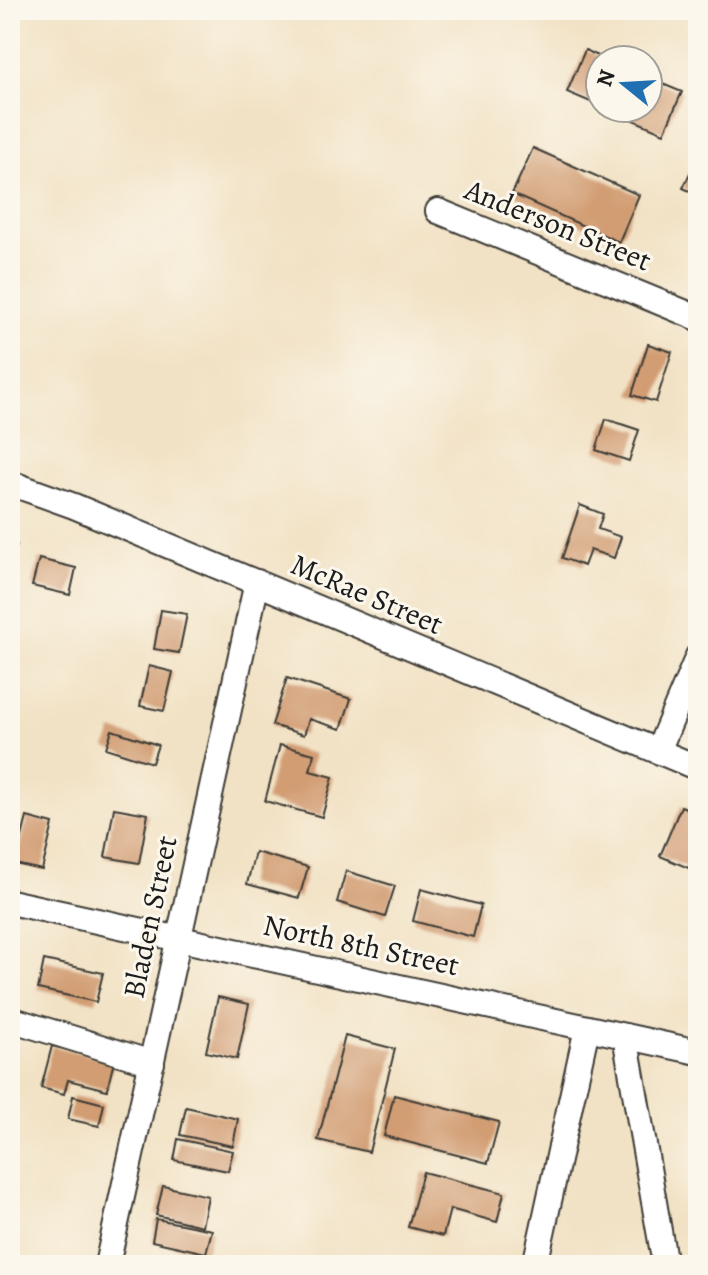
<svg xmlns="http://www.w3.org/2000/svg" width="708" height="1275" font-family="Alegreya,serif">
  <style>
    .building { fill: #d29d73 }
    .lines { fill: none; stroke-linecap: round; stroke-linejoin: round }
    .minor-casing { stroke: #3c3a35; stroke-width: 28 }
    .minor { stroke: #fff; stroke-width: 24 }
    .labels { text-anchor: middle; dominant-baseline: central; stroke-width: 6; stroke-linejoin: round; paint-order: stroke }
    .street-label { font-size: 30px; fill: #1c1c1c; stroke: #fbf7ec }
  </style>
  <rect width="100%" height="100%" fill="#fbf7ec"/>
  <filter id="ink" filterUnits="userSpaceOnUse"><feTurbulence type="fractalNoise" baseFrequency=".0125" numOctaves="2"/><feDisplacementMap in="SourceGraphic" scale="16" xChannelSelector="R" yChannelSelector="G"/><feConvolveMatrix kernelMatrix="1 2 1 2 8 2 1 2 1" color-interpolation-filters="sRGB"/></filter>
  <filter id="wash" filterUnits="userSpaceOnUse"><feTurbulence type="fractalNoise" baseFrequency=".006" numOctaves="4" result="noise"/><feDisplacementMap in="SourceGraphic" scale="32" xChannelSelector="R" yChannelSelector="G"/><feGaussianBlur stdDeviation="1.8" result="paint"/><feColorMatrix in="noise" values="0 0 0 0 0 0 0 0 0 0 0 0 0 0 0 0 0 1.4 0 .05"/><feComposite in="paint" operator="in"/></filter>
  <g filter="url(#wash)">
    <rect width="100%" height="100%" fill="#f2e2c5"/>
    <g id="blocks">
      <!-- building -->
      <g class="building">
        <path d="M585,50L607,60H600V106L567,92Z"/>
        <path d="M648,78L682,92L664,133L605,108H648Z"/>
        <path d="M533,148L639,195L619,242L512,194Z"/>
        <path d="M698,156V195L683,188Z"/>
        <path d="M648,344L672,352L656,402L632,395Z"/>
        <path d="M606,419L639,430L629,461L596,450Z"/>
        <path d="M580,505L603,514L598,529L621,537L614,558L590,550L584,566L562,558Z"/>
        <path d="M10,543L17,545L11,570H10Z"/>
        <path d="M39,559L76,568L70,595L32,586Z"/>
        <path d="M161,610L187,614L179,653L154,649Z"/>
        <path d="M149,666L173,672L164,711L140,706Z"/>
        <path d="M287,678L351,699L341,729L309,719L304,735L272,725Z"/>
        <path d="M112,730L158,745L152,763L106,748Z"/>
        <path d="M280,745L314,754L310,771L333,777L322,817L265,801Z"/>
        <path d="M681,806L698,813V872L660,856Z"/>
        <path d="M114,808L148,814L139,863L105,857Z"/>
        <path d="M27,817L53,824L42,870L15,864Z"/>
        <path d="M255,852L308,867L299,898L247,884Z"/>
        <path d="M346,871L395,886L385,917L337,902Z"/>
        <path d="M421,889L481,905L473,937L413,921Z"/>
        <path d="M44,960L103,973L96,1002L38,989Z"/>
        <path d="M218,997L249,1004L237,1059L206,1052Z"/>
        <path d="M345,1036L395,1049L369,1152L318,1140Z"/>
        <path d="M52,1046L114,1061L107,1090L68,1080L64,1094L41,1088Z"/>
        <path d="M394,1095L499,1122L488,1163L384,1136Z"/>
        <path d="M73,1096L104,1104L99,1126L68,1119Z"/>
        <path d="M186,1107L238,1119L233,1146L180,1135Z"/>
        <path d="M178,1139L233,1151L228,1171L174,1160Z"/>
        <path d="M423,1172L504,1193L497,1222L450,1209L443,1236L408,1227Z"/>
        <path d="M163,1186L208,1196L202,1226L156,1215Z"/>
        <path d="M156,1219L212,1230L206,1253L152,1241Z"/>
        <path d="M144,1258L170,1264V1265H143Z"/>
      </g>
    </g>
  </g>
  <g filter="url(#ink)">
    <use href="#blocks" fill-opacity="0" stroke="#3c3a35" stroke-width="2"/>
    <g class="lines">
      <!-- minor casing -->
      <g class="minor-casing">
        <g id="minor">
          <path d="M438,211L698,318"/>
          <path d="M10,483L74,506L698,768"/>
          <path d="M658,751L698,656"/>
          <path d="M10,902L698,1052"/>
          <path d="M10,1019L152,1063"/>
          <path d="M625,1036L665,1265"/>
          <path d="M107,1265L257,582"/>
          <path d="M535,1265L587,1028"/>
        </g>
      </g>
      <!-- minor -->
      <use href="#minor" class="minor"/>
    </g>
  </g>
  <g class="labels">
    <!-- street labels -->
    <g class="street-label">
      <text transform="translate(558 225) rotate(22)">Anderson Street</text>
      <text transform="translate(367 594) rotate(23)">McRae Street</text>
      <text transform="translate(150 917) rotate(-78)">Bladen Street</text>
      <text transform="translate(361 945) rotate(12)">North 8th Street</text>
    </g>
  </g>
  <!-- margin -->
  <rect width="708" height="1275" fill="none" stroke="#fbf7ec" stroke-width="40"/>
  <!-- north arrow -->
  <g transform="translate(624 84) rotate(288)"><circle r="38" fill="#fbf7ec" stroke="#a29f99" stroke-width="2"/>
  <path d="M0-6L14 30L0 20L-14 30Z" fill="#1f6fb2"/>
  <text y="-12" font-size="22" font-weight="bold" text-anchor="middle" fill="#1c1c1c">N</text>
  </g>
</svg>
